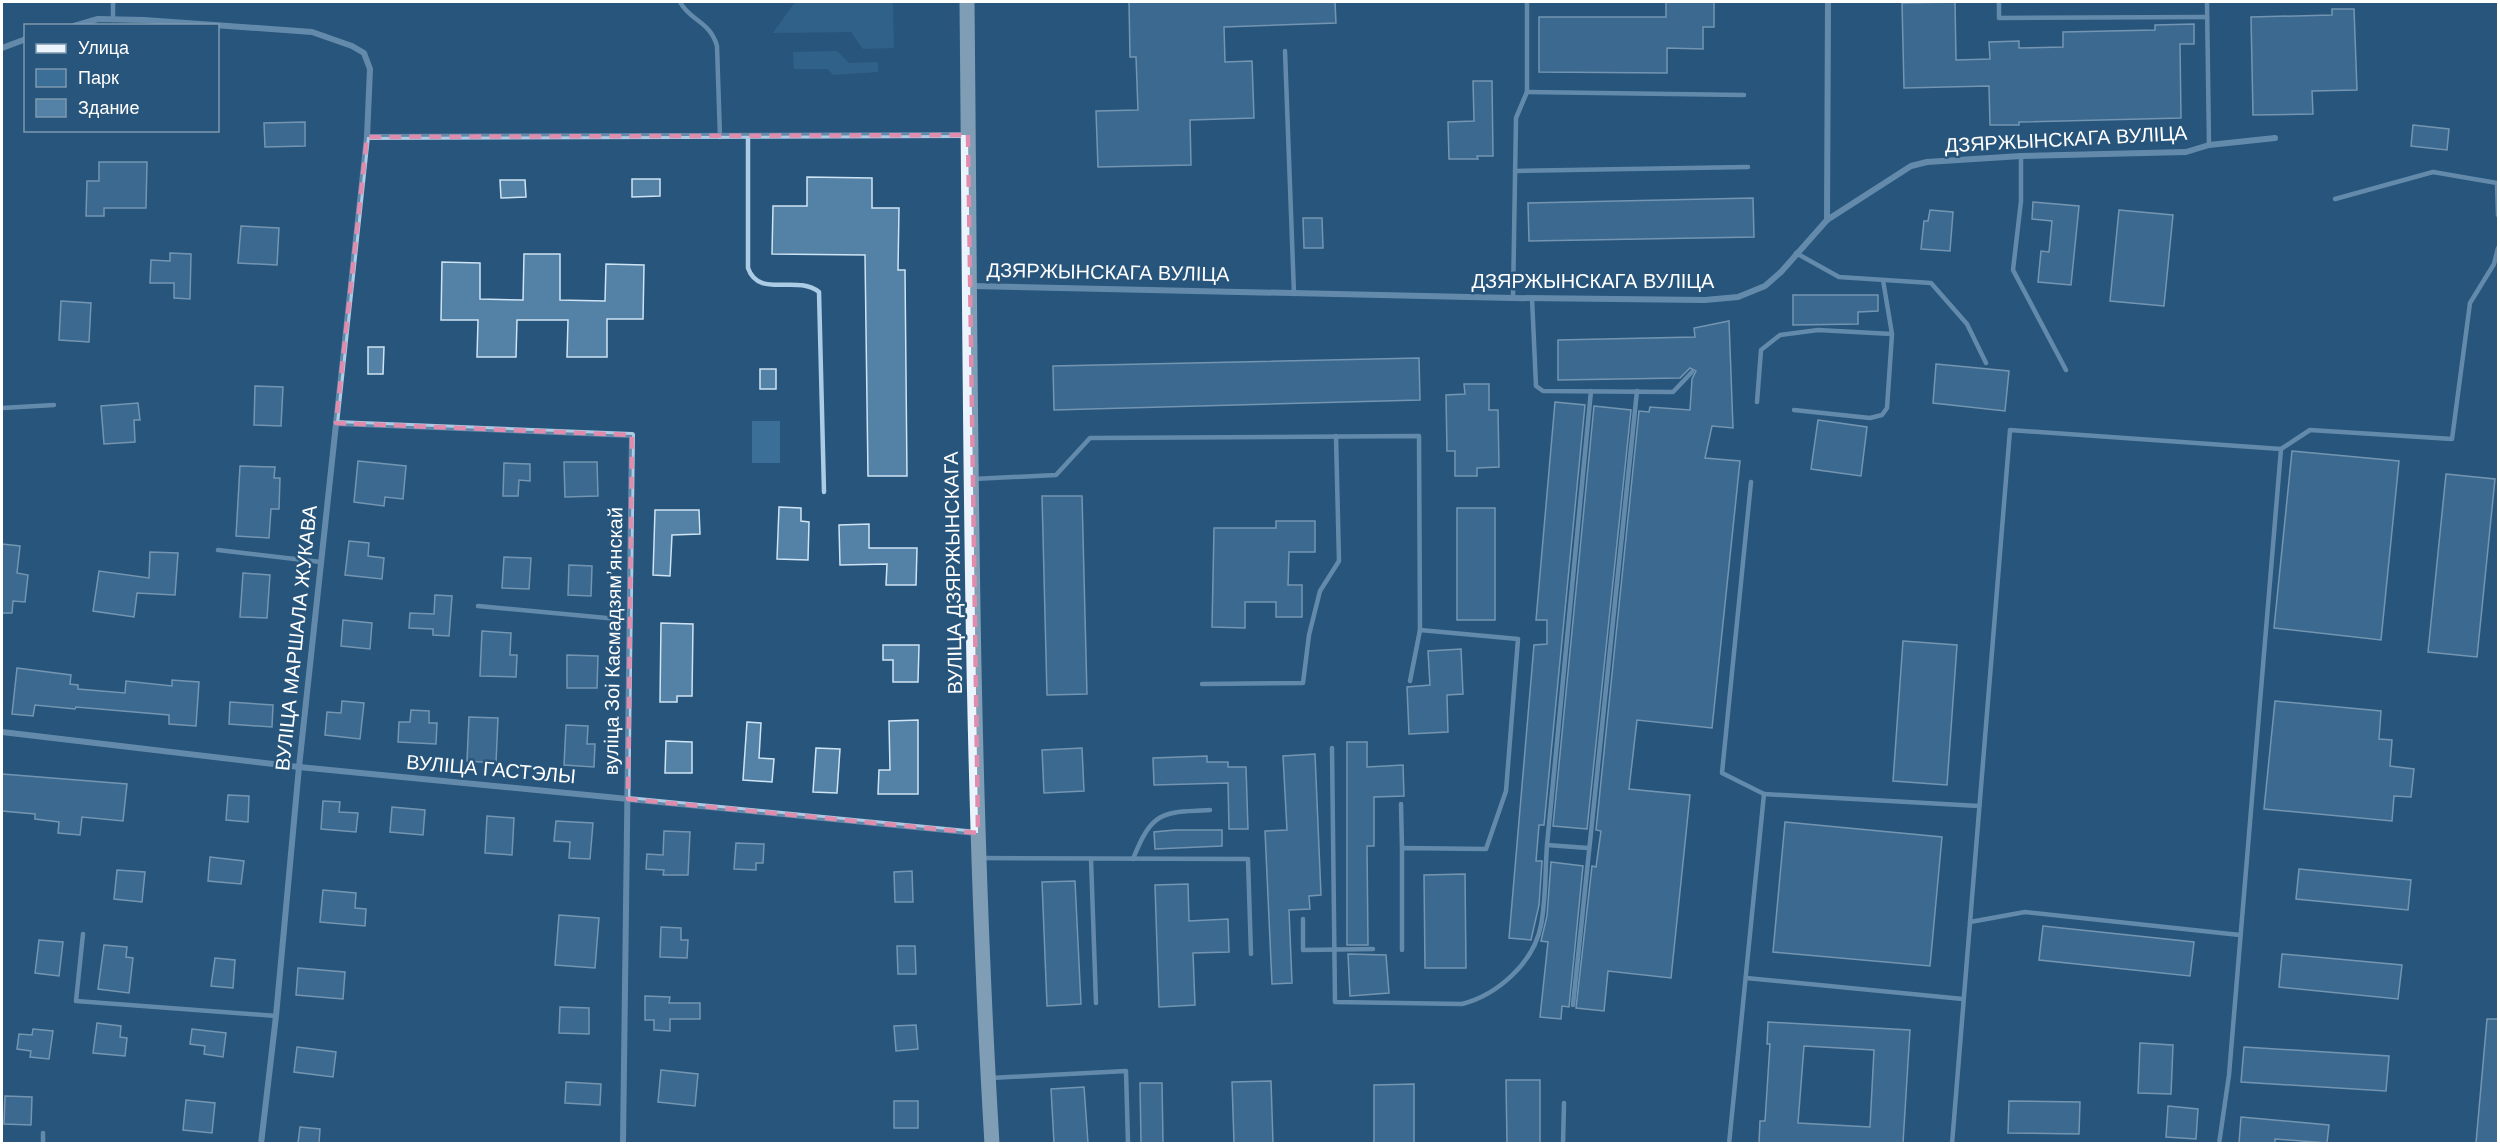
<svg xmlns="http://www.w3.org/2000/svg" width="2500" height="1145" font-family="Arial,sans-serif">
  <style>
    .green { fill: #3b6f98 }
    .building { fill: #5481a6; stroke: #cee3f3; stroke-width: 1.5; fill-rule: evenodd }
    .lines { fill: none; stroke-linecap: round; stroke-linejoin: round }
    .lane { stroke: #accbe4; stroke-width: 4.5 }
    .street { stroke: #accbe4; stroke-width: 6 }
    .primary { stroke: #ebf4fc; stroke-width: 15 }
    .marked { fill: none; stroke: #e08cad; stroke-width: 4.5; stroke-dasharray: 12 8; stroke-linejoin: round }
    .labels { text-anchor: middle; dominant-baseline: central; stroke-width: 5; stroke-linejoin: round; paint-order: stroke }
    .street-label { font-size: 20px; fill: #fff; stroke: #28557b }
  </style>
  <rect width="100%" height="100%" fill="#28557b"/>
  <!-- green -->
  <g class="green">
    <path d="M795,2H893L894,48L863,49L851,32L773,33Z"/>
    <path d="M837,51L849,63L878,62V72L833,75L828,69H794L793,52Z"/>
    <rect x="752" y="421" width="28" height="42"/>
  </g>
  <!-- building -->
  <g class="building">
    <path d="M1129,2H1335L1336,23L1224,27L1225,62L1252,61L1254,118L1190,120L1191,165L1098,167L1096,111L1138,110L1136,57H1130Z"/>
    <path d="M1666,2H1714V27H1703V49L1667,48V73L1539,72V17H1666Z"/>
    <path d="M1955,2L1956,60L1990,59L1989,42L2019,41V48L2063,47V32L2155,30V25L2194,24V44H2180L2181,118L2019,122V125H1990L1989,86L1904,88L1902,3Z"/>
    <path d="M2332,9H2354L2357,90L2312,91L2313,114L2253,115L2251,17L2332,15Z"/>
    <path d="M1473,81H1492L1493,156H1477L1478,159H1449L1448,122L1474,121Z"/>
    <path d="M305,122V146L265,147L264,123Z"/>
    <path d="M2413,125L2449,129L2447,150L2411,146Z"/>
    <path d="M99,162H147L146,208H104V216H86L87,181H99Z"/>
    <path d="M807,177L872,178V208H899L898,270H905L907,476H868L865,255L772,254L773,206H807Z"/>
    <path d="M632,179H660V196L632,197Z"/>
    <path d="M500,180H525L526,197L501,198Z"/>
    <path d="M1753,198L1754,237L1529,241L1528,203Z"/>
    <path d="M2033,202L2079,206L2071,285L2038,282L2041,251L2049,252L2052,221L2032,219Z"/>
    <path d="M1930,210L1953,212L1950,251L1921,249L1924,221H1928Z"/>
    <path d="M2119,210L2173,215L2164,306L2110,301Z"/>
    <path d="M1303,218H1322L1323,248H1304Z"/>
    <path d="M241,226L279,228L277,265L238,263Z"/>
    <path d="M170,253L191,254L190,299L174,298V283H150L151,260L170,261Z"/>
    <path d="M524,254H560V300L605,301L606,264L644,265L643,319H607V357H567L568,320H517L516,357H477L478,320H441L442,262L480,263V299L523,300Z"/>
    <path d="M1793,295H1878V311L1858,312V324L1793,325Z"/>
    <path d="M61,301L91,303L89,342L59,340Z"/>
    <path d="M1729,321L1733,428L1712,426L1705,458L1740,461L1712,728L1637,720L1629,789L1690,795L1671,978L1608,971L1604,1011L1576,1008L1592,866L1596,867L1601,831L1596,830L1639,411L1649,412L1650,407L1690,410L1692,379L1696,371L1690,368L1680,378L1558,380V340L1695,337L1694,328Z"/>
    <path d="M368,347H384L383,374H368Z"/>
    <path d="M1419,358L1420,400L1054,410L1053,366Z"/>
    <path d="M1936,364L2009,371L2005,411L1933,403Z"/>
    <rect x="760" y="369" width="16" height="20"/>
    <path d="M1464,384H1489V410H1498L1499,467L1477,468V476H1455V451H1447L1446,395L1465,394Z"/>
    <path d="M255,386L283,387L281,426L254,425Z"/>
    <path d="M1555,402L1585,405L1544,825H1539L1536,861H1542L1539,905L1531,940L1509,938L1534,645L1547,644V620H1536Z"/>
    <path d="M138,403L140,420H134L135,442L104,444L101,406Z"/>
    <path d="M1594,406L1631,410L1587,829L1553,826Z"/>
    <path d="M1818,420L1867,427L1861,476L1811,469Z"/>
    <path d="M2292,451L2399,461L2381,640L2274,628Z"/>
    <path d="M358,461L406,466L403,499L385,497L384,506L354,502Z"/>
    <path d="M564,462H597L598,496L565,497Z"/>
    <path d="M504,463L530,464V481L519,480L518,496H503Z"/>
    <path d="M240,466L275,467L274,478H280L279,509H271L269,538L236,536Z"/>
    <path d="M2446,474L2495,479L2477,657L2428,652Z"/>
    <path d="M1042,496H1082L1087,694L1047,695Z"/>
    <path d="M779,507L801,508V521L809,522L808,560L777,559Z"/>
    <rect x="1457" y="508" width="38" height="112"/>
    <path d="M655,510H699L700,534L672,535L670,576L653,575Z"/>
    <path d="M1276,521H1315V552H1289L1288,585H1302V617H1276V602H1245V628L1212,627L1214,528H1276Z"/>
    <path d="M869,524V548H917L916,585H886L887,564L840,565L839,525Z"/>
    <path d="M349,541L369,543L368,556L384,558L382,579L345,575Z"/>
    <path d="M2,544L20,546L17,573L28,575L25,602L13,601L12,613H2Z"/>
    <path d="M150,552L178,553L175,595L137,593L134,617L93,611L99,571L149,578Z"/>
    <path d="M504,557L531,558L529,589L502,588Z"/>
    <path d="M569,565L592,566L591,596L568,595Z"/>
    <path d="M243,573L270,575L267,618L240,617Z"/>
    <path d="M435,595L452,596L449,636L433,635V629L409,628L410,613L434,614Z"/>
    <path d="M343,620L372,623L370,649L341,646Z"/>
    <path d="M661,623L693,624L692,696H677V702H660Z"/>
    <path d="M482,631L511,633L510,655H517L516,677L480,676Z"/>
    <path d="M1903,641L1957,645L1947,785L1893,781Z"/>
    <path d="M883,645H919L918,682H893V660H883Z"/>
    <path d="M1461,649L1463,694L1447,695L1448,732L1409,734L1407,687L1430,685L1428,651Z"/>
    <path d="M567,655L598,656L597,688H567Z"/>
    <path d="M17,668L71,675L70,684L78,685V689L125,693L126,681L172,686V680L199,682L196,726L169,724V715L76,707L75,709L35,705L33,716L12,714Z"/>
    <path d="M342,701L364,703L360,739L325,735L327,712L341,713Z"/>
    <path d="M2275,701L2381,711L2379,739L2392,740L2390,766L2414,769L2411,797L2394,796L2392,821L2264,809Z"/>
    <path d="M230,702L273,705L272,727L229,724Z"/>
    <path d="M411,710L429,711V723H437L436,744L398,742L399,722H410Z"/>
    <path d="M469,717L498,718L496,763L467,761Z"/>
    <path d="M918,720V794H878L879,770H890L889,721Z"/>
    <path d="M747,722L761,723L759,758L774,759L772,782L743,780Z"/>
    <path d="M566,725L588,726L587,744H595L594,767L564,765Z"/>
    <path d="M666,741L692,742V773H665Z"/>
    <path d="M1347,742H1367V767L1403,765L1404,796L1374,797V846H1367L1368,945H1347Z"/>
    <path d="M816,748L840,749L837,793L813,792Z"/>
    <path d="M1082,748L1084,791L1044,793L1042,750Z"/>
    <path d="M1315,754L1321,895L1309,896L1310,909L1289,910L1292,983L1272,984L1265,831L1287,830L1283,756Z"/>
    <path d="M1207,756V762H1228V767H1246L1248,829H1229L1228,783L1154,785L1153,758Z"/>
    <path d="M2,774L127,784L123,821L82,817L80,835L58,833L59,822L35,819V814L2,811Z"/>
    <path d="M228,795L249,796L248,822L226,820Z"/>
    <path d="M323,801L340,802L339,812L358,813L356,832L321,829Z"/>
    <path d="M392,807L425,810L423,835L390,832Z"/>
    <path d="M487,816L514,818L512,855L485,853Z"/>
    <path d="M556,821L593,823L590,859L569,858L570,842L554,841Z"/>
    <path d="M1785,822L1942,837L1930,966L1773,952Z"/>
    <path d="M1175,830H1222V846L1155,849L1154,832Z"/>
    <path d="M664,831L690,832L688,875H663L664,870L646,869L647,854L663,855Z"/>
    <path d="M736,843L764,844L763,863H756V870L734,869Z"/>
    <path d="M210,857L244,861L241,884L208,881Z"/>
    <path d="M1551,862L1583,866L1569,1007L1562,1006L1561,1019L1540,1017L1548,942L1541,941L1547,916Z"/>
    <path d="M2299,869L2411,880L2408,910L2296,899Z"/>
    <path d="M117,870L145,872L142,902L114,899Z"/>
    <path d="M912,871L913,902H895L894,872Z"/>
    <path d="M1465,874L1466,968H1425L1424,875Z"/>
    <path d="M1075,881L1081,1004L1047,1006L1042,882Z"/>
    <path d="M1188,884L1189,921L1228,919L1229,952L1193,953L1195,1005L1159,1007L1155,885Z"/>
    <path d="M323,890L356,893L355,908L366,909L365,926L320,922Z"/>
    <path d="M559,915L599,918L595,968L555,965Z"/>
    <path d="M2043,926L2194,942L2190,976L2039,960Z"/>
    <path d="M661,927L681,928V940H688L687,958L660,957Z"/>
    <path d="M39,940L63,942L59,976L35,973Z"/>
    <path d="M104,945L127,947L126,957L133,958L129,993L98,989Z"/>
    <path d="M897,946H915L916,974H898Z"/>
    <path d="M1348,954L1386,955L1389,993L1350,996Z"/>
    <path d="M2282,954L2402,965L2398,999L2279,987Z"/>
    <path d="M215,958L235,960L233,988L211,986Z"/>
    <path d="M298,968L345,972L343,999L296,995Z"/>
    <path d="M645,996L670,997L669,1003H700V1019H670V1031L654,1030V1020H645Z"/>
    <path d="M560,1007L589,1008V1034L559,1033Z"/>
    <path d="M2487,1019H2499V1143H2476Z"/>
    <path d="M1768,1022L1910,1030L1903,1143H1759L1760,1121H1765L1770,1044H1767ZM1804,1046L1874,1050L1870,1127L1798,1123Z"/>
    <path d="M97,1023L121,1026L120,1037L127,1038L125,1056L93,1053Z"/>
    <path d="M916,1025L918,1049L896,1051L894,1026Z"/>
    <path d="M33,1029L53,1031L49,1059L30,1057L31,1051L17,1049L19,1034L32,1035Z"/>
    <path d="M192,1029L226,1033L223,1057L204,1054L205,1046L190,1044Z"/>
    <path d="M2140,1043L2173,1045L2171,1094L2138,1093Z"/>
    <path d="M297,1047L336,1052L333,1077L294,1072Z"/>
    <path d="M2244,1047L2389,1056L2386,1091L2241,1082Z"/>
    <path d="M661,1070L698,1074L695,1106L658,1102Z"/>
    <path d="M1506,1080H1540V1143H1507Z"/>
    <path d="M1271,1081L1273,1143H1234L1232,1082Z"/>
    <path d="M566,1082L601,1084L600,1105L565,1103Z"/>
    <path d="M1140,1083H1162L1163,1143H1141Z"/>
    <path d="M1414,1084V1143H1374V1085Z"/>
    <path d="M1084,1087L1088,1143H1054L1051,1089Z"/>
    <path d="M5,1096L32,1097L31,1125L4,1124Z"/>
    <path d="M186,1100L215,1103L212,1133L183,1130Z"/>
    <rect x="894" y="1101" width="24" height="27"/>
    <path d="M2009,1101L2080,1102L2079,1134L2008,1133Z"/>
    <path d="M2168,1106L2198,1109L2196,1139L2166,1137Z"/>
    <path d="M2241,1117L2329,1125L2327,1143L2275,1139V1143H2239Z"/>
    <path d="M300,1127L320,1129L319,1143H298Z"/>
  </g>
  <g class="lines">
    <!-- lane -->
    <g class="lane">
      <path d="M113,2V20"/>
      <path d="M680,2C690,21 710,21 717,46L720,137"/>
      <path d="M1999,2V18L2207,17"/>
      <path d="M2207,2L2209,145"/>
      <path d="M1285,51L1294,294"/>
      <path d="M1527,92L1744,95"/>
      <path d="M748,137V268C759,299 796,274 819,292L824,492"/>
      <path d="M2021,156V201L2013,270L2066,370"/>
      <path d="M1515,171L1748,167"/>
      <path d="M2335,199L2433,172L2497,183L2498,215"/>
      <path d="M1796,253L1839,277L1931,283L1967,324L1986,363"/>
      <path d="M1513,298L1516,118L1527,92V2"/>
      <path d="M1532,298L1536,386L1543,391L1673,392L1692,372"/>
      <path d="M1757,402L1761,350L1780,335L1818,330L1892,334"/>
      <path d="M2,408L54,405"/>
      <path d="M1794,410L1870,418L1882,415L1887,408L1892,334L1883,280"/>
      <path d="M2281,449L2310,430L2452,439L2470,303L2494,264L2498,248"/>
      <path d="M973,479L1056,475L1090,438L1419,436L1420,630L1410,681"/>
      <path d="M1751,482L1722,773L1764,794"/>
      <path d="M218,550L321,562"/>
      <path d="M478,606L628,620"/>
      <path d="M1202,684L1303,683L1309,635L1320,591L1339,561L1336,436"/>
      <path d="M1332,748L1335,1002L1462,1004C1497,995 1534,963 1541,925C1546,900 1545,872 1547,845"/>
      <path d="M1401,804L1402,848"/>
      <path d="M1588,848L1547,845L1591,391"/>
      <path d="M981,858L1248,859L1251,954"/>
      <path d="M1091,859L1096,1003"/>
      <path d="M1133,859C1152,811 1162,812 1210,810"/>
      <path d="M1303,919V950L1373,949"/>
      <path d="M1970,922L2025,912L2240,935"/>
      <path d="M83,934L76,1001L276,1016"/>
      <path d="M1402,950V848L1486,849L1506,791L1518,639L1420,630"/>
      <path d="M1746,978L1963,999"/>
      <path d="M1573,1005L1637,391"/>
      <path d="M991,1078L1126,1071L1128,1144"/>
      <path d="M43,1144V1133"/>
      <path d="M1563,1144L1564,1103"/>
      <path d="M1729,1144L1764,794L1979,806"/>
      <path d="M1952,1144L2010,430L2281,449L2229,1075L2219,1144"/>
    </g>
    <!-- street -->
    <g class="street">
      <path d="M74,26L98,19L144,20L312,32L352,46L364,53L370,69L367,137L299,767L276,1016L261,1144"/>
      <path d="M2,48L26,39"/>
      <path d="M367,137L967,135"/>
      <path d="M1827,220L1828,2"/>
      <path d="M971,286L1513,298L1705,300L1738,297L1765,286L1781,272L1827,220L1911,166L1927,162L2021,156L2186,152L2209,145L2275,138"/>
      <path d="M336,423L632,435L623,1144"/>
      <path d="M2,732L299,767L977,833"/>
    </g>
    <!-- primary -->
    <path class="primary" d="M967,2C971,382 969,764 992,1144"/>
  </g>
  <!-- marked area -->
  <path d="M0 0H2500V1145H0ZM968,135L978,833L628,799L632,435L336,423L367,137Z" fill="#28557b" fill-opacity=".55" fill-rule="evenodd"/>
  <path class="marked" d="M968,135L978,833L628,799L632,435L336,423L367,137Z"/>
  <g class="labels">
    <!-- street labels -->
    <g class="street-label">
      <text transform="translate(2066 139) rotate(-3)">ДЗЯРЖЫНСКАГА ВУЛІЦА</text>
      <text transform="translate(1108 272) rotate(1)">ДЗЯРЖЫНСКАГА ВУЛІЦА</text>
      <text x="1593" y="281">ДЗЯРЖЫНСКАГА ВУЛІЦА</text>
      <text transform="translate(953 573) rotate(-91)">ВУЛІЦА ДЗЯРЖЫНСКАГА</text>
      <text transform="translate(296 638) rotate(-84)">ВУЛІЦА МАРШАЛА ЖУКАВА</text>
      <text transform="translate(613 641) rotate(-89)">вуліца Зоі Касмадзямʼянскай</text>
      <text transform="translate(491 769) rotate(5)">ВУЛІЦА ГАСТЭЛЫ</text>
    </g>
  </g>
  <!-- border -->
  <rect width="2500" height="1145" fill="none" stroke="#ffffff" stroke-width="6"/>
  <!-- legend -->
  <rect x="24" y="24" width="195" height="108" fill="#28557b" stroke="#7e99b0" stroke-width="1.5"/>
  <rect x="36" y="44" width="30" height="9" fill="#ebf4fc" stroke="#7e99b0" stroke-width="1.5"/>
  <text x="78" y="54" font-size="18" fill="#ffffff">Улица</text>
  <rect x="36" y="69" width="30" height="18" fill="#3b6f98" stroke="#7e99b0" stroke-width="1.5"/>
  <text x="78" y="84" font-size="18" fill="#ffffff">Парк</text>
  <rect x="36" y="99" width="30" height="18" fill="#5481a6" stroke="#7e99b0" stroke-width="1.5"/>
  <text x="78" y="114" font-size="18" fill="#ffffff">Здание</text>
</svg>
